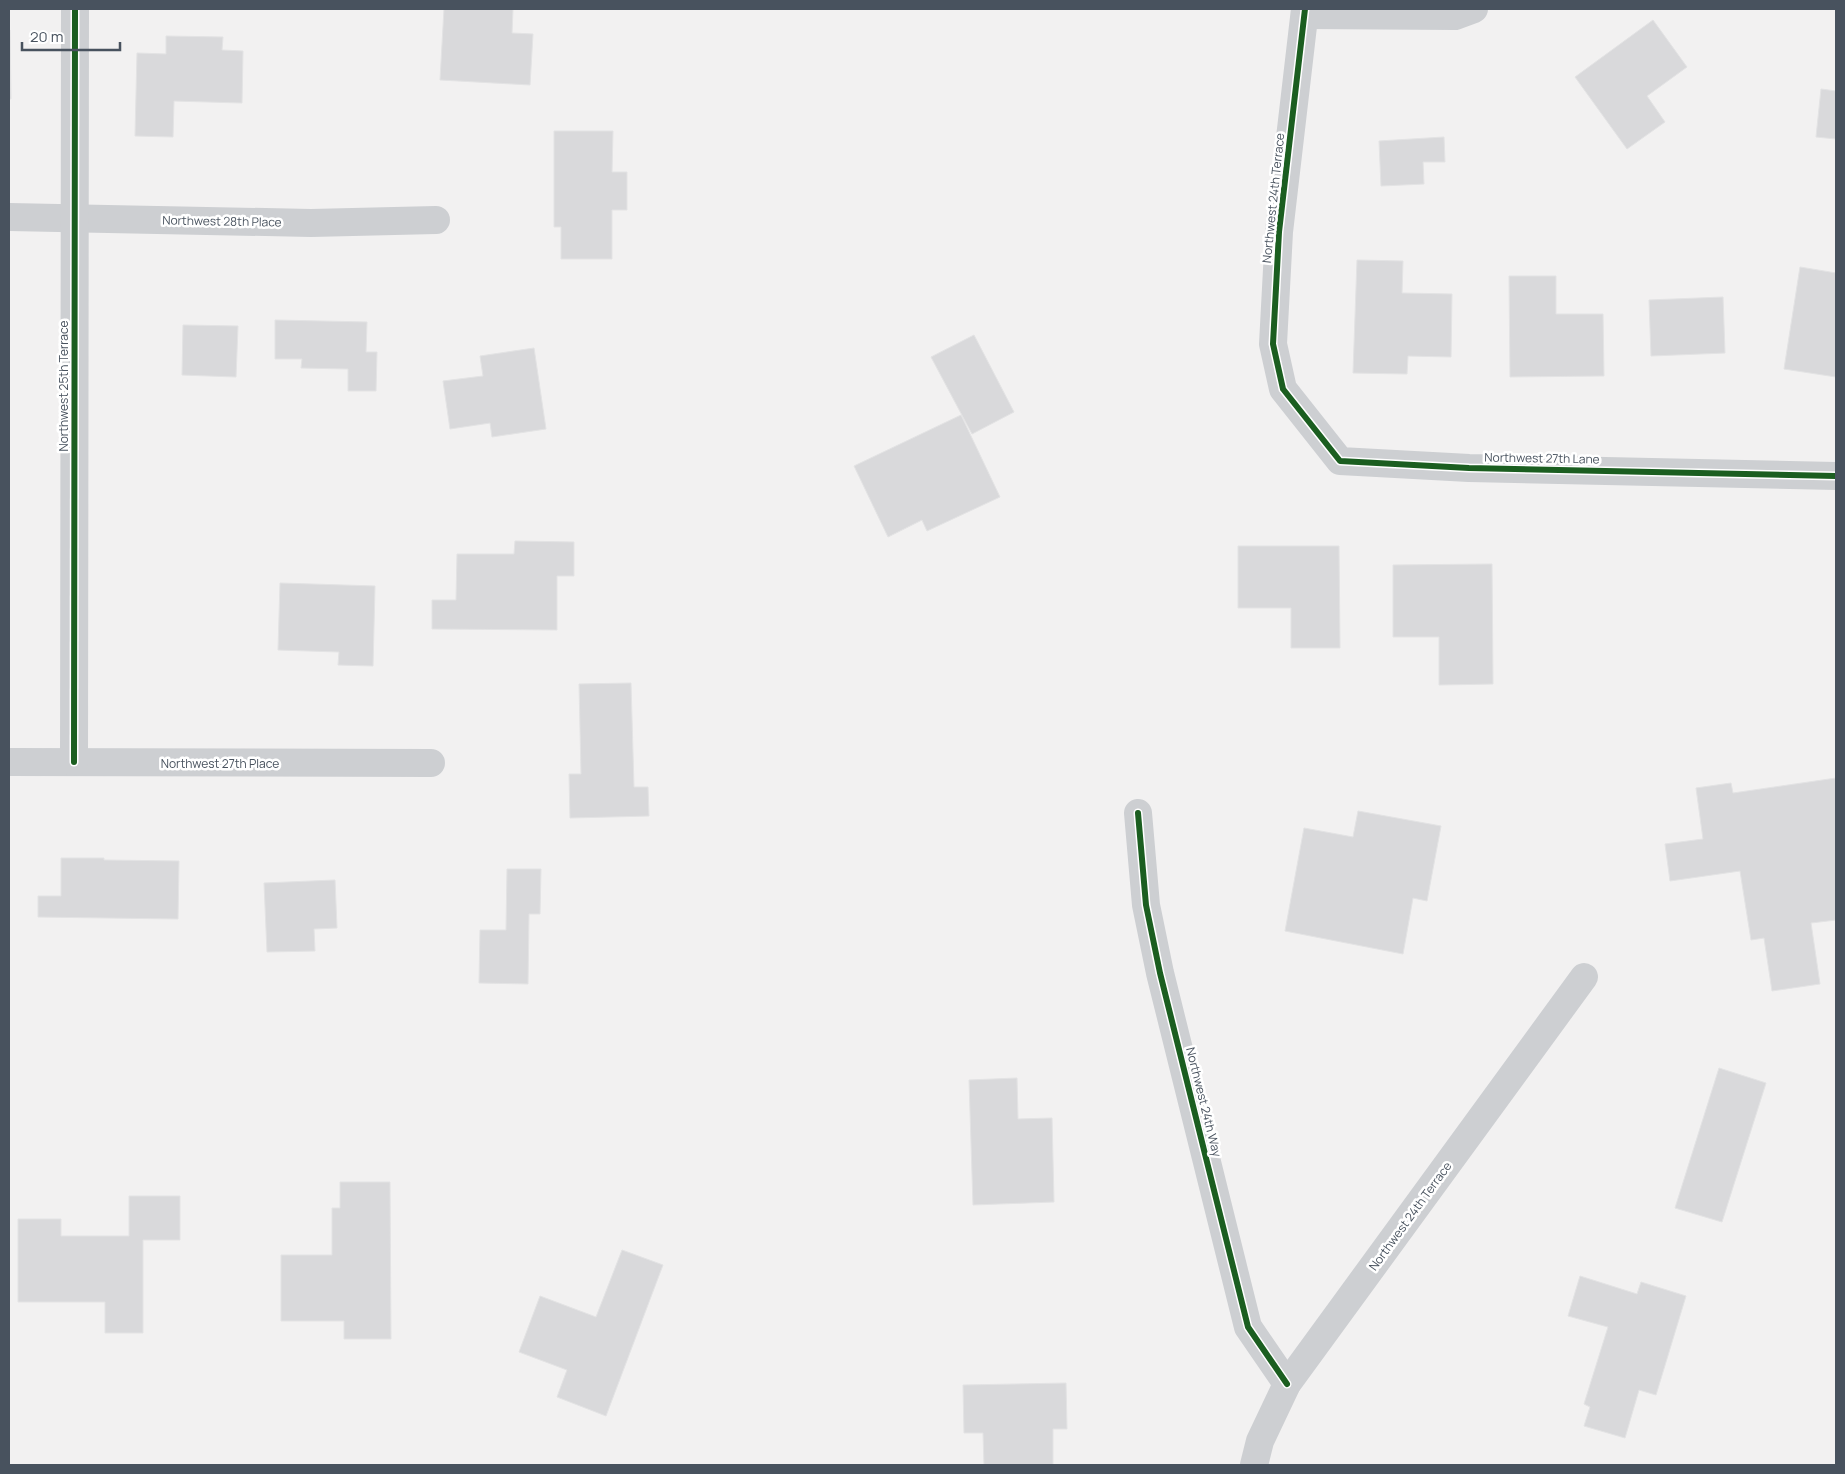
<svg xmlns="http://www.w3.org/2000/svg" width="1845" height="1474" font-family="Manrope,sans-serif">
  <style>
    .building { fill: #d9d9db; stroke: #e3e3e4 }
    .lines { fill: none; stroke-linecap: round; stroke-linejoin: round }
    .minor { stroke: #cdcfd2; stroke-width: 28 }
    .cycleway-casing { stroke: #fff; stroke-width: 9 }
    .cycleway { stroke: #1b5e20; stroke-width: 6 }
    .labels { text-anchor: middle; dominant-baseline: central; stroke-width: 5; stroke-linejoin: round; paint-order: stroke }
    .street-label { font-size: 12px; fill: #48525e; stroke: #fff }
  </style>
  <rect width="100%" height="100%" fill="#f2f1f1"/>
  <!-- building -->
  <g class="building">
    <path d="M444,9H513L512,33L533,34L530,85L440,80Z"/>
    <path d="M1653,20L1687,67L1647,96L1665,122L1627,149L1575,77Z"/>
    <path d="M9,30H10L11,99H9Z"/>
    <path d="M166,36L223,37L222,50L243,51L242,103L174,101L173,137L135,136L137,53L166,54Z"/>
    <path d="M1821,89L1836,91V139L1816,137Z"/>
    <path d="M554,131H613L612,172H627V210H612V259H561V227H554Z"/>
    <path d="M1444,137L1445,162H1423L1424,184L1381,186L1379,141Z"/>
    <path d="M1357,260L1403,261L1402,293L1452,294L1451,357L1408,356L1407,374L1353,373Z"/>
    <path d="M1800,267L1836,273V377L1784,369Z"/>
    <path d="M1509,276H1556V314H1603L1604,376L1510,377Z"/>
    <path d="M1723,297L1725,353L1651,356L1649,300Z"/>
    <path d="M275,320L367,322L366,352H377L376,391H348V369L301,368L302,359H275Z"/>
    <path d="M183,325L238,326L236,377L182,375Z"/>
    <path d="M974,335L1014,412L972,434L931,357Z"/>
    <path d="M534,348L546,429L492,437L490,423L450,429L443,381L483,376L480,356Z"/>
    <path d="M961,415L1000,497L927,531L922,520L888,537L854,466Z"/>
    <path d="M515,541L574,542V576H557V630L432,629V600H456L457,554H514Z"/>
    <path d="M1238,546H1339L1340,648H1291V608H1238Z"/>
    <path d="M1492,564L1493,684L1439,685V637H1393V565Z"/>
    <path d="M280,583L375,586L373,666L338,665L339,652L278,650Z"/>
    <path d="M631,683L634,787H648L649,816L570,818L569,774H581L579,684Z"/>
    <path d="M1836,778V920L1811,923L1820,984L1772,991L1764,938L1751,940L1740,871L1670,881L1665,844L1703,839L1696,788L1731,783L1733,793Z"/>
    <path d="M1358,811L1441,826L1427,901L1413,898L1403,954L1285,931L1304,828L1353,837Z"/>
    <path d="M61,858H104V860L179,861L178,919L38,917V896H61Z"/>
    <path d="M507,869H541L540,914H529L528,984L479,983L480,930H506Z"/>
    <path d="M335,880L337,928L314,929L315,951L267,952L264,883Z"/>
    <path d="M1719,1068L1766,1083L1722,1222L1675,1208Z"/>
    <path d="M1017,1078L1018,1119L1052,1118L1054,1202L973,1205L969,1080Z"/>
    <path d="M340,1182H390L391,1339H344V1321H281V1255H332V1208H340Z"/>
    <path d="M129,1196H180V1240H143V1333H105V1302H18V1219H61V1236H129Z"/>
    <path d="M622,1250L663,1265L606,1416L557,1397L567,1370L519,1352L540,1296L596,1317Z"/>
    <path d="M1580,1276L1637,1294L1641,1282L1686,1296L1656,1395L1639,1390L1625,1438L1584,1426L1590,1407L1584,1404L1608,1327L1568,1316Z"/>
    <path d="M1066,1383L1067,1429H1053V1465H984L983,1433H964L963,1385Z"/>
  </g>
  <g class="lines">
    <!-- minor -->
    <g class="minor">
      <path d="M1305,9L1279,232L1273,344L1283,389L1340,461L1469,468L1836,476"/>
      <path d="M1305,15L1455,16L1474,9"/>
      <path d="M9,217L311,223L436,220"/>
      <path d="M9,762L431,763"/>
      <path d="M74,762L75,9"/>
      <path d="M1138,813L1146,905L1160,973L1248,1327L1287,1384"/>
      <path d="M1254,1465L1260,1441L1287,1384L1584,977"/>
    </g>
    <!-- cycleway casing -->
    <g class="cycleway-casing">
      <g id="cycleway">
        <path d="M1305,9L1279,232L1273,344L1283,389L1340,461L1469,468L1836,476"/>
        <path d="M74,762L75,9"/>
        <path d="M1138,813L1146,905L1160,973L1248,1327L1287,1384"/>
      </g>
    </g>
    <!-- cycleway -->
    <use href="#cycleway" class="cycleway"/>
  </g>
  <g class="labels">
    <!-- street labels -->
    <g class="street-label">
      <text transform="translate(1273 198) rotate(-84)">Northwest 24th Terrace</text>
      <text transform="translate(222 221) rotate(1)">Northwest 28th Place</text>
      <text transform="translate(63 386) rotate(-90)">Northwest 25th Terrace</text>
      <text transform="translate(1542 458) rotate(1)">Northwest 27th Lane</text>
      <text x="220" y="763">Northwest 27th Place</text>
      <text transform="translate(1204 1102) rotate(76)">Northwest 24th Way</text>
      <text transform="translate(1410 1216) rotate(-54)">Northwest 24th Terrace</text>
    </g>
  </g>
  <!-- border -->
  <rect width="1845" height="1474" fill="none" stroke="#48525e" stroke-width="20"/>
  <!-- scale -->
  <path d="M22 42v8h98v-8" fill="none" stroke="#48525e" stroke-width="2.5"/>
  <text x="30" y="42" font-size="15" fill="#48525e" stroke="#ffffff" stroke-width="4" paint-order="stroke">20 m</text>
</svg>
